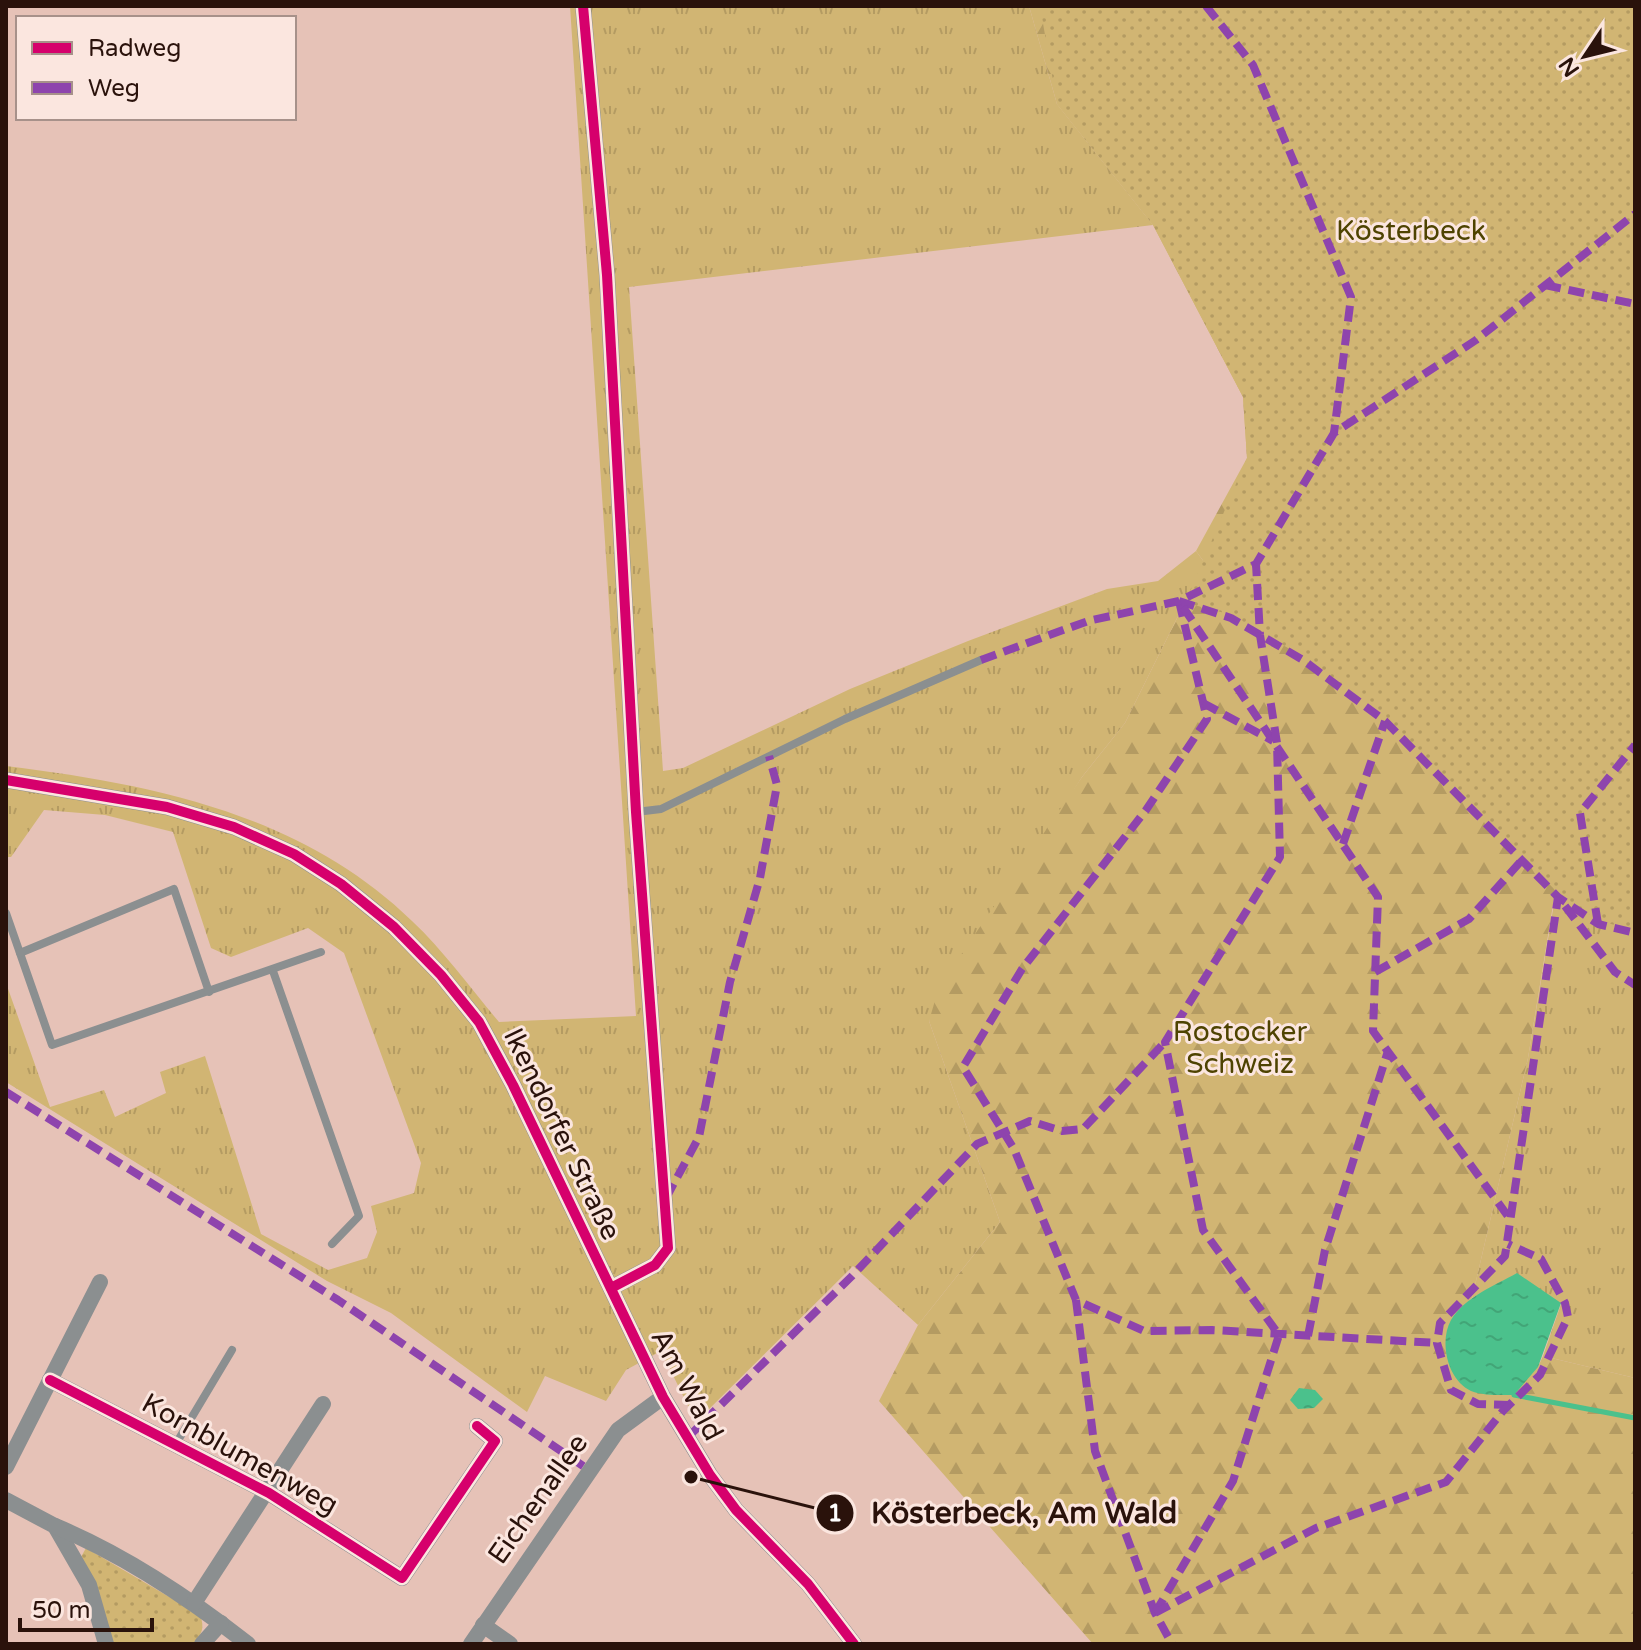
<svg xmlns="http://www.w3.org/2000/svg" width="1641" height="1650" font-family="'Varela Round',sans-serif">
  <style>
    .grass { fill: url(#grass-tufts) }
    .forest { fill: url(#forest-firs) }
    .park { fill: url(#park-dots) }
    .water { fill: url(#water-ripples) }
    .lines { fill: none; stroke-linecap: round; stroke-linejoin: round }
    .stream { stroke: #4bc18c; stroke-width: 5 }
    .service { stroke: #8b8f90; stroke-width: 8 }
    .minor { stroke: #8b8f90; stroke-width: 16 }
    .quiet { stroke: #8e44ad; stroke-width: 8; stroke-dasharray: 16 8; stroke-linecap: butt }
    .cycleway-casing { stroke: #fbe6df; stroke-width: 15 }
    .cycleway { stroke: #d6006c; stroke-width: 10 }
    .labels { text-anchor: middle; dominant-baseline: central; stroke-width: 6; stroke-linejoin: round; paint-order: stroke }
    .park-label { font-size: 28px; fill: #4e4301; stroke: #fbe6df }
    .street-label { font-size: 28px; fill: #2a120b; stroke: #fbe6df }
    .leader { fill: none; stroke: #2a120b; stroke-width: 3 }
    .callout-dot { fill: #2a120b; stroke: #fbe6df; stroke-width: 3 }
    .mark-label { font-size: 24px; text-anchor: middle; font-weight: bold; fill: #fff }
    .callout-label { font-size: 30px; text-anchor: middle; font-weight: bold; fill: #2a120b; stroke: #fbe6df; stroke-width: 6; stroke-linejoin: round; paint-order: stroke }
  </style>
  <defs>
    <pattern id="grass-tufts" width="24" height="20" patternUnits="userSpaceOnUse" patternTransform="scale(2)"><rect width="24" height="20" fill="#d1b573"/><path d="M3 7l-1-3M5 7V3M7 7l1-3M15 17l-1-3M17 17v-4M19 17l1-3" fill="none" stroke="#b49b62"/></pattern>
    <pattern id="forest-firs" width="22" height="20" patternUnits="userSpaceOnUse" patternTransform="scale(2)"><rect width="22" height="20" fill="#d1b573"/><path d="M5 1l3.5 6h-7zM16 11l3.5 6h-7z" fill="#b49b62"/></pattern>
    <pattern id="park-dots" width="8" height="8" patternUnits="userSpaceOnUse" patternTransform="scale(2)"><rect width="8" height="8" fill="#d1b573"/><path d="M2 2h.1M6 6h.1" fill="none" stroke="#b49b62" stroke-width="1.8" stroke-linecap="round"/></pattern>
    <pattern id="water-ripples" width="26" height="14" patternUnits="userSpaceOnUse" patternTransform="scale(2)"><rect width="26" height="14" fill="#4bc18c"/><path d="M2 4q2-2 4 0t4 0M15 11q2-2 4 0t4 0" fill="none" stroke="#42a577"/></pattern>
  </defs>
  <rect width="100%" height="100%" fill="#e6c2b7"/>
  <!-- grass -->
  <g class="grass">
    <path d="M570,6H1029L1057,104L1153,225L629,287L663,771L683,768L850,689L968,641L1107,589L1158,581L1196,551L1210,570L1189,594L1125,723L1082,777L929,1021L1000,1222L918,1325L853,1266L696,1422L661,1351L626,1370L606,1401L545,1376L527,1412L391,1313L327,1281L6,1082V983L50,1107L104,1090L115,1117L166,1093L160,1072L205,1056L261,1234L328,1270L367,1258L377,1232L371,1206L414,1193L421,1163L344,953L308,928L231,957L211,948L173,832L105,815L44,810L11,857H6V766C152,784 302,814 412,921C444,951 471,989 499,1022L636,1016Z"/>
    <path d="M1562,856L1635,913V1378L1543,1356L1561,1304L1517,1274L1472,1298L1528,1058Z"/>
  </g>
  <!-- forest -->
  <path class="forest" d="M1029,6H1635L1561,856L1528,1058L1472,1298L1452,1319L1538,1367L1543,1356L1635,1378V1644H1093L879,1401L918,1325L1000,1222L929,1021L939,987L1082,777L1125,723L1189,594L1210,570L1196,551L1247,458L1243,397L1153,225L1057,104Z"/>
  <!-- park -->
  <g class="park">
    <path d="M1040,6H1635V930L1599,921L1559,894L1387,719L1305,658L1232,615L1179,601L1189,594L1247,458L1243,397L1153,225L1057,104Z"/>
    <path d="M86,1548L200,1615C205,1628 202,1634 193,1644H113L98,1591L81,1557Z"/>
  </g>
  <!-- water -->
  <g class="water">
    <path d="M1517,1273L1561,1303L1538,1367L1514,1395C1501,1395 1484,1396 1471,1391C1447,1380 1439,1341 1451,1320C1465,1297 1494,1286 1517,1273Z"/>
    <path d="M1299,1388L1315,1390L1323,1399L1314,1408L1298,1409L1290,1400Z"/>
  </g>
  <g class="lines">
    <!-- stream -->
    <path class="stream" d="M1514,1395L1635,1418"/>
    <!-- service -->
    <g class="service">
      <path d="M636,812L661,809L845,719L981,660"/>
      <path d="M6,913L52,1045L321,952"/>
      <path d="M20,953L174,889L209,992"/>
      <path d="M273,971L359,1216L332,1244"/>
      <path d="M177,1442L232,1350"/>
    </g>
    <!-- minor -->
    <g class="minor">
      <path d="M583,6L607,275L636,812L668,1248L655,1265L611,1288"/>
      <path d="M6,780L167,807L234,827L294,854L341,884L394,927L441,975L479,1022L513,1085L663,1397L710,1475L736,1510L808,1584L854,1644"/>
      <path d="M50,1380L269,1493L402,1578L495,1441L477,1426"/>
      <path d="M6,1467L100,1282"/>
      <path d="M6,1500L55,1526L89,1585L106,1644"/>
      <path d="M55,1526C125,1555 189,1598 248,1644"/>
      <path d="M194,1603L323,1404"/>
      <path d="M483,1625L510,1644"/>
      <path d="M202,1644L221,1623"/>
      <path d="M471,1644L618,1430L663,1397"/>
    </g>
    <!-- quiet -->
    <g class="quiet">
      <path d="M1206,6L1253,65L1351,297L1334,433"/>
      <path d="M1545,285L1635,304"/>
      <path d="M1179,601L1207,719L1146,810L1022,969L963,1067L1014,1149L1076,1300L1144,1331L1212,1330L1437,1343"/>
      <path d="M1179,601L1231,618L1303,660L1385,721L1558,897L1598,924L1635,933"/>
      <path d="M1183,607L1378,897L1373,1031L1510,1219"/>
      <path d="M981,660L1088,621L1179,601L1256,564L1334,433L1476,340L1635,214"/>
      <path d="M1203,703L1273,741"/>
      <path d="M1343,844L1385,721"/>
      <path d="M1565,906L1615,972L1635,985"/>
      <path d="M1598,924L1580,813L1635,745"/>
      <path d="M1375,972L1469,919L1522,860"/>
      <path d="M6,1092L338,1300L589,1470"/>
      <path d="M666,1198L699,1137L730,982L760,878L777,785L769,756"/>
      <path d="M1076,1300L1095,1451L1155,1613L1172,1644"/>
      <path d="M1308,1336L1325,1250L1388,1051"/>
      <path d="M1510,1405L1478,1404L1451,1390L1437,1343L1440,1323L1505,1256L1558,897"/>
      <path d="M687,1438L851,1277L977,1144L1030,1121L1062,1131L1083,1129L1165,1042"/>
      <path d="M1155,1613L1233,1481L1279,1335L1203,1230L1165,1042L1280,857L1277,743L1260,635L1256,564"/>
      <path d="M1155,1613L1316,1528L1446,1482L1503,1411L1540,1375L1568,1317L1565,1303L1541,1259L1508,1244"/>
    </g>
    <!-- cycleway casing -->
    <g class="cycleway-casing">
      <g id="cycleway">
        <path d="M583,6L607,275L636,812L668,1248L655,1265L611,1288"/>
        <path d="M6,780L167,807L234,827L294,854L341,884L394,927L441,975L479,1022L513,1085L663,1397L710,1475L736,1510L808,1584L854,1644"/>
        <path d="M50,1380L269,1493L402,1578L495,1441L477,1426"/>
      </g>
    </g>
    <!-- cycleway -->
    <use href="#cycleway" class="cycleway"/>
  </g>
  <g class="labels">
    <!-- park labels -->
    <g class="park-label">
      <text x="1411" y="231">Kösterbeck</text>
      <text x="1240" y="1032">Rostocker<tspan x="1240" dy="32">Schweiz</tspan></text>
    </g>
    <!-- street labels -->
    <g class="street-label">
      <text transform="translate(562 1134) rotate(64)">Ikendorfer Straße</text>
      <text transform="translate(687 1385) rotate(62)">Am Wald</text>
      <text transform="translate(240 1454) rotate(29)">Kornblumenweg</text>
      <text transform="translate(538 1499) rotate(-55)">Eichenallee</text>
    </g>
  </g>
  <!-- callouts -->
  <path class="leader" d="M691 1477L835 1513"/>
  <g class="callout-dot">
    <circle cx="691" cy="1477" r="8"/>
    <circle cx="835" cy="1513" r="20"/>
  </g>
  <g class="mark-label">
    <text x="835" y="1521">1</text>
  </g>
  <g class="callout-label">
    <text x="1024" y="1523">Kösterbeck, Am Wald</text>
  </g>
  <!-- border -->
  <rect width="1641" height="1650" fill="none" stroke="#2a120b" stroke-width="16"/>
  <!-- legend -->
  <rect x="16" y="16" width="280" height="104" fill="#fbe6df" stroke="#a7918a" stroke-width="2"/>
  <rect x="32" y="42" width="40" height="12" fill="#d6006c" stroke="#a7918a" stroke-width="2"/>
  <text x="88" y="56" font-size="24" fill="#2a120b">Radweg</text>
  <rect x="32" y="82" width="40" height="12" fill="#8e44ad" stroke="#a7918a" stroke-width="2"/>
  <text x="88" y="96" font-size="24" fill="#2a120b">Weg</text>
  <!-- north arrow -->
  <g transform="translate(1585 56) rotate(235)" stroke="#fbe6df" stroke-width="6" paint-order="stroke">
  <path d="M0-6L14 30L0 20L-14 30Z" fill="#2a120b"/>
  <text y="-12" font-size="22" font-weight="bold" text-anchor="middle" fill="#2a120b">N</text>
  </g>
  <!-- scale -->
  <path d="M20 1618v12h132v-12" fill="none" stroke="#2a120b" stroke-width="4"/>
  <text x="32" y="1618" font-size="24" fill="#2a120b" stroke="#fbe6df" stroke-width="6" paint-order="stroke">50 m</text>
</svg>
